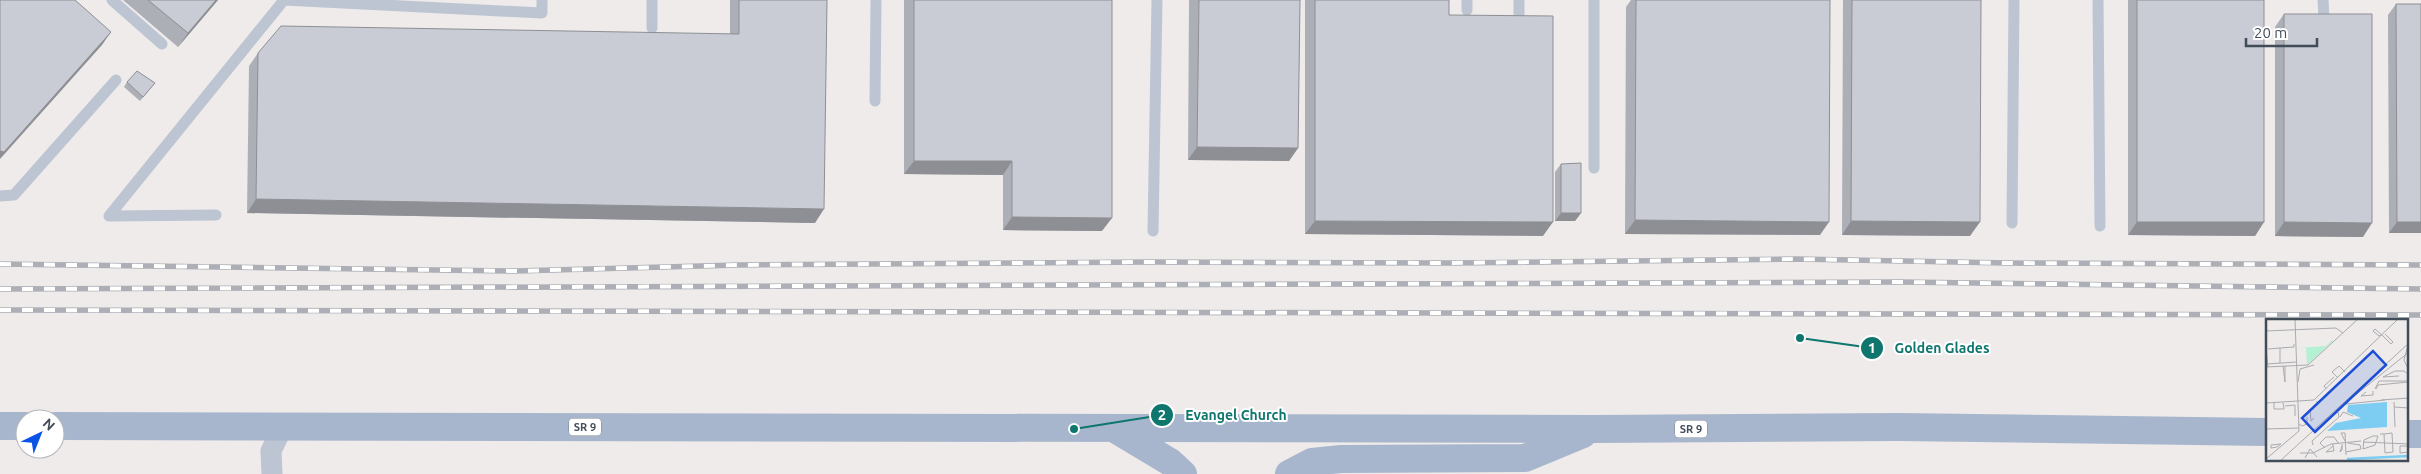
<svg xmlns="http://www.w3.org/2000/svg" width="2421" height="474" font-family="Ubuntu,sans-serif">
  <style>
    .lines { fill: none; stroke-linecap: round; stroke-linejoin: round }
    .service { stroke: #bdc5d2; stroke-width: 11 }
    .minor { stroke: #bdc5d2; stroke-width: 21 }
    .primary { stroke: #a8b6cd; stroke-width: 28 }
    .rail-casing { stroke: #acafb6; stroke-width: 5.5 }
    .rail { stroke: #fff; stroke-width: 4; stroke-dasharray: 11; stroke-linecap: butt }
    .wall { fill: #adafb6 }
    .shaded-wall { fill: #8d8f94 }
    .building { fill: #c9ccd4; stroke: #8d8f94 }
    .labels { text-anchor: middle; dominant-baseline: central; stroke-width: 4; stroke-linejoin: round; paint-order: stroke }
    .shield { fill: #fff; stroke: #7b828b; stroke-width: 1 }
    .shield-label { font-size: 11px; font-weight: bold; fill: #424c59 }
    .inset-river { fill: none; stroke: #7dccf2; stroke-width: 2.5 }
    .inset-road { fill: none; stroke: #a9abb0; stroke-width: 1 }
    .view { fill: #1d4ed8; fill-opacity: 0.15; stroke: #1d4ed8; stroke-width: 2.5 }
    .inset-edge { fill: none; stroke: #424c59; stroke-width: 2.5 }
    .leader { fill: none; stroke: #0f766e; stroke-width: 2 }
    .callout-dot { fill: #0f766e; stroke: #fff; stroke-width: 2 }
    .mark-label { font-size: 15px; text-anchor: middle; font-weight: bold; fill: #fff }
    .callout-label { font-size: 14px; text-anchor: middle; font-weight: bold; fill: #0f766e; stroke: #fff; stroke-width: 4; stroke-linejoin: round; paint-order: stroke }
  </style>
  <rect width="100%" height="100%" fill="#eeebea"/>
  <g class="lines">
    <!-- service -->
    <g class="service">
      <path d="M112,0L162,44"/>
      <path d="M652,0V28"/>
      <path d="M1467,0V10"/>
      <path d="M1519,0V16"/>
      <path d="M2098,0L2100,226"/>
      <path d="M2323,0L2324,18"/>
      <path d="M875,101L876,0"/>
      <path d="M1594,168V0"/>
      <path d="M0,196L14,195L116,80"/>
      <path d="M216,215L109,216L284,0L542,13V0"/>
      <path d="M2012,223L2014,0"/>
      <path d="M1153,231L1157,0"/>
    </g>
    <!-- minor -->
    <path class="minor" d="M272,474L271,451L283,426"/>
    <!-- primary -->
    <g class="primary">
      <path d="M0,426H25"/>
      <path d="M55,426L1593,429L1898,427L2267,432"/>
      <path d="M1115,429L1170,462L1183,474"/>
      <path d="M2407,434H2421"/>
      <path d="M1289,474L1312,462L1341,459L1525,458L1583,434"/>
    </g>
    <!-- rail casing -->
    <g class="rail-casing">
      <g id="rail">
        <path d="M0,264L516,271L738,265L1150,262L1452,263L1797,259L2007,263L2421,265"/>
        <path d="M0,289L1900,282L2421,289"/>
        <path d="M0,310L2421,315"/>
      </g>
    </g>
    <!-- rail -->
    <use href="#rail" class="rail"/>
  </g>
  <!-- wall -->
  <g class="wall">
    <path d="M123,0H218L178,47Z"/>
    <path d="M730,0H827L815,223L247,213L249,66L258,53L730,34Z"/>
    <path d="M904,0H1112L1102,231L1003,230V175L904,174Z"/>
    <path d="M1189,0H1300L1298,148L1289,161L1188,160Z"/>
    <path d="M1305,0H1449V15L1543,236L1305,234Z"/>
    <path d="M1631,0H1830L1820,235L1625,234L1626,7Z"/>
    <path d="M1843,0H1981L1970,236L1842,235Z"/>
    <path d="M2128,0H2264V222L2255,236L2128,235Z"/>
    <path d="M2396,4H2421V233H2389L2388,15Z"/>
    <path d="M2284,14L2363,237L2275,236V27Z"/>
    <path d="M127,82L155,83L140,101L124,87Z"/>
    <path d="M1561,164L1581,213L1575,221H1555V172Z"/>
  </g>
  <!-- shaded-wall -->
  <g class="shaded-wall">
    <path d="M216,0H218L178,47L188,33Z"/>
    <path d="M111,32L102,45L0,159V151Z"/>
    <path d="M1197,147L1298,148L1289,161L1188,160Z"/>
    <path d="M914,161H1012L1003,175L904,174Z"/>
    <path d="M256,199L824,209L815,223L247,213Z"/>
    <path d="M1561,213H1581L1575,221H1555Z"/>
    <path d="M1012,217L1112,218L1102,231L1003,230Z"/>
    <path d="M1635,220L1829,222L1820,235L1625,234Z"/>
    <path d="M1315,221L1553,222L1543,236L1305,234Z"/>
    <path d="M1851,221L1980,222L1970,236L1842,235Z"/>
    <path d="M2137,222H2264L2255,236L2128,235Z"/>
    <path d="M2284,222L2372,223L2363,237L2275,236Z"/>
    <path d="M2397,222H2421V233H2389Z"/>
  </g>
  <!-- building -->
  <g class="building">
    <path d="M0,0H75L111,32L4,152L0,151Z"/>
    <path d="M148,0H216L188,33Z"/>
    <path d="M739,0H827L824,209L256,199L258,53L281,26L739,34Z"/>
    <path d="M914,0H1112V218L1012,217V161H914Z"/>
    <path d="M1199,0H1300L1298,148L1197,147Z"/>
    <path d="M1315,0H1449V15L1553,16V222L1315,221Z"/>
    <path d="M1636,0H1830L1829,222L1635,220Z"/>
    <path d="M1852,0H1981L1980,222L1851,221Z"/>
    <rect x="2137" y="0" width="127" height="222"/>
    <path d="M2396,4H2421V222H2397Z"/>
    <path d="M2284,14H2372V223L2284,222Z"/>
    <path d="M137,71L155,83L143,97L127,82Z"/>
    <path d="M1581,163V213H1561V164Z"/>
  </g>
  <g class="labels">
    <!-- shield labels -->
    <g class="shield">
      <rect x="569" y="418.5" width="32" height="17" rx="4"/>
      <rect x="1675" y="420.5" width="32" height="17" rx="4"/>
    </g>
    <g class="shield-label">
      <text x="585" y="427">SR 9</text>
      <text x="1691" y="429">SR 9</text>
    </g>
  </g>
  <!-- overview -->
  <g transform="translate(2266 319)">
    <rect width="142" height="142" fill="#eeebea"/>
    <path d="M66,21L67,22L41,46L40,29H32L60,27Z" fill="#b4f1d2"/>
    <path d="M121,83V108L61,112L70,104L95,99L81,93L82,86Z" fill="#7dccf2"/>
    <path class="inset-river" d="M81,140L143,137"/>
    <path class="inset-road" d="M0,12L70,9L77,14M115,16L113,17L107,12L109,10L117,17M117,17L125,25L127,23L119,15M142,26L138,41L143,52M0,29L2,48M14,29L28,28V25M2,30L14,29V44M0,45L31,43M17,47L19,63V47M0,48L42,46L92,0M133,57L117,58L129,52H138L143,56M72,59L66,53L73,47L79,53M32,63L34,50L48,46M60,70L58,67L68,58M109,70L113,62H142M110,70L112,66L142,63M100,73L95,77L107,76V72M87,78L143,33M115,81L143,79M128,83L129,108M0,84L48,81L132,0M8,84V90H18L17,84M80,85L119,81M19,87L29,86V97M128,88L143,89M74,98L77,93L87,97M48,99L45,102L44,91L52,84L50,82M33,105L36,107L41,105V98M0,110L33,109M114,115H118L126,114L127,133L119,134L118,115M107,117H112L109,126L97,130L98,121ZM79,122L75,114H79L80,136M97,123L143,125M15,125L11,128L5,129V126ZM67,125V127L68,132H67L60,133L67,127M76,125V131L74,133L76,127M47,126L46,122L73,98L72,93M143,127H134V134L143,133M59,129L54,124L60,118H68L73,125M80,133L95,130L94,126L82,124M34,134H47L65,125L95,122M39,139L44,130L51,138M0,140L33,112L29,0M14,142L143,24"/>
    <path class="view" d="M107,32L120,46L49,113L36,99Z"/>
    <rect width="142" height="142" class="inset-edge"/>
  </g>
  <!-- callouts -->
  <path class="leader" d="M1800 338L1872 348M1074 429L1162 415"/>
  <g class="callout-dot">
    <circle cx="1800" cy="338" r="5"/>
    <circle cx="1074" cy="429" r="5"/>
    <circle cx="1872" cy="348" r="12"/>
    <circle cx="1162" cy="415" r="12"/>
  </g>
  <g class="mark-label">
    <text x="1872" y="353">1</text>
    <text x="1162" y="420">2</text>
  </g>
  <g class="callout-label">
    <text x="1942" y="353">Golden Glades</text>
    <text x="1236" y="420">Evangel Church</text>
  </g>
  <!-- north arrow -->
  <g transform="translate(40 434) rotate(43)"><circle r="24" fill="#ffffff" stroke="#b3b7bd"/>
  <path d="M0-4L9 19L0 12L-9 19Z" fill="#0b52e7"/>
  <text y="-8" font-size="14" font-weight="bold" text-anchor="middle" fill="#424c59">N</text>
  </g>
  <!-- scale -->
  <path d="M2246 38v8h71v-8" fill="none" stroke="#424c59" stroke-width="2.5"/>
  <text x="2254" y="38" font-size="15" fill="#424c59" stroke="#ffffff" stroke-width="4" paint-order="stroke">20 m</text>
</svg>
